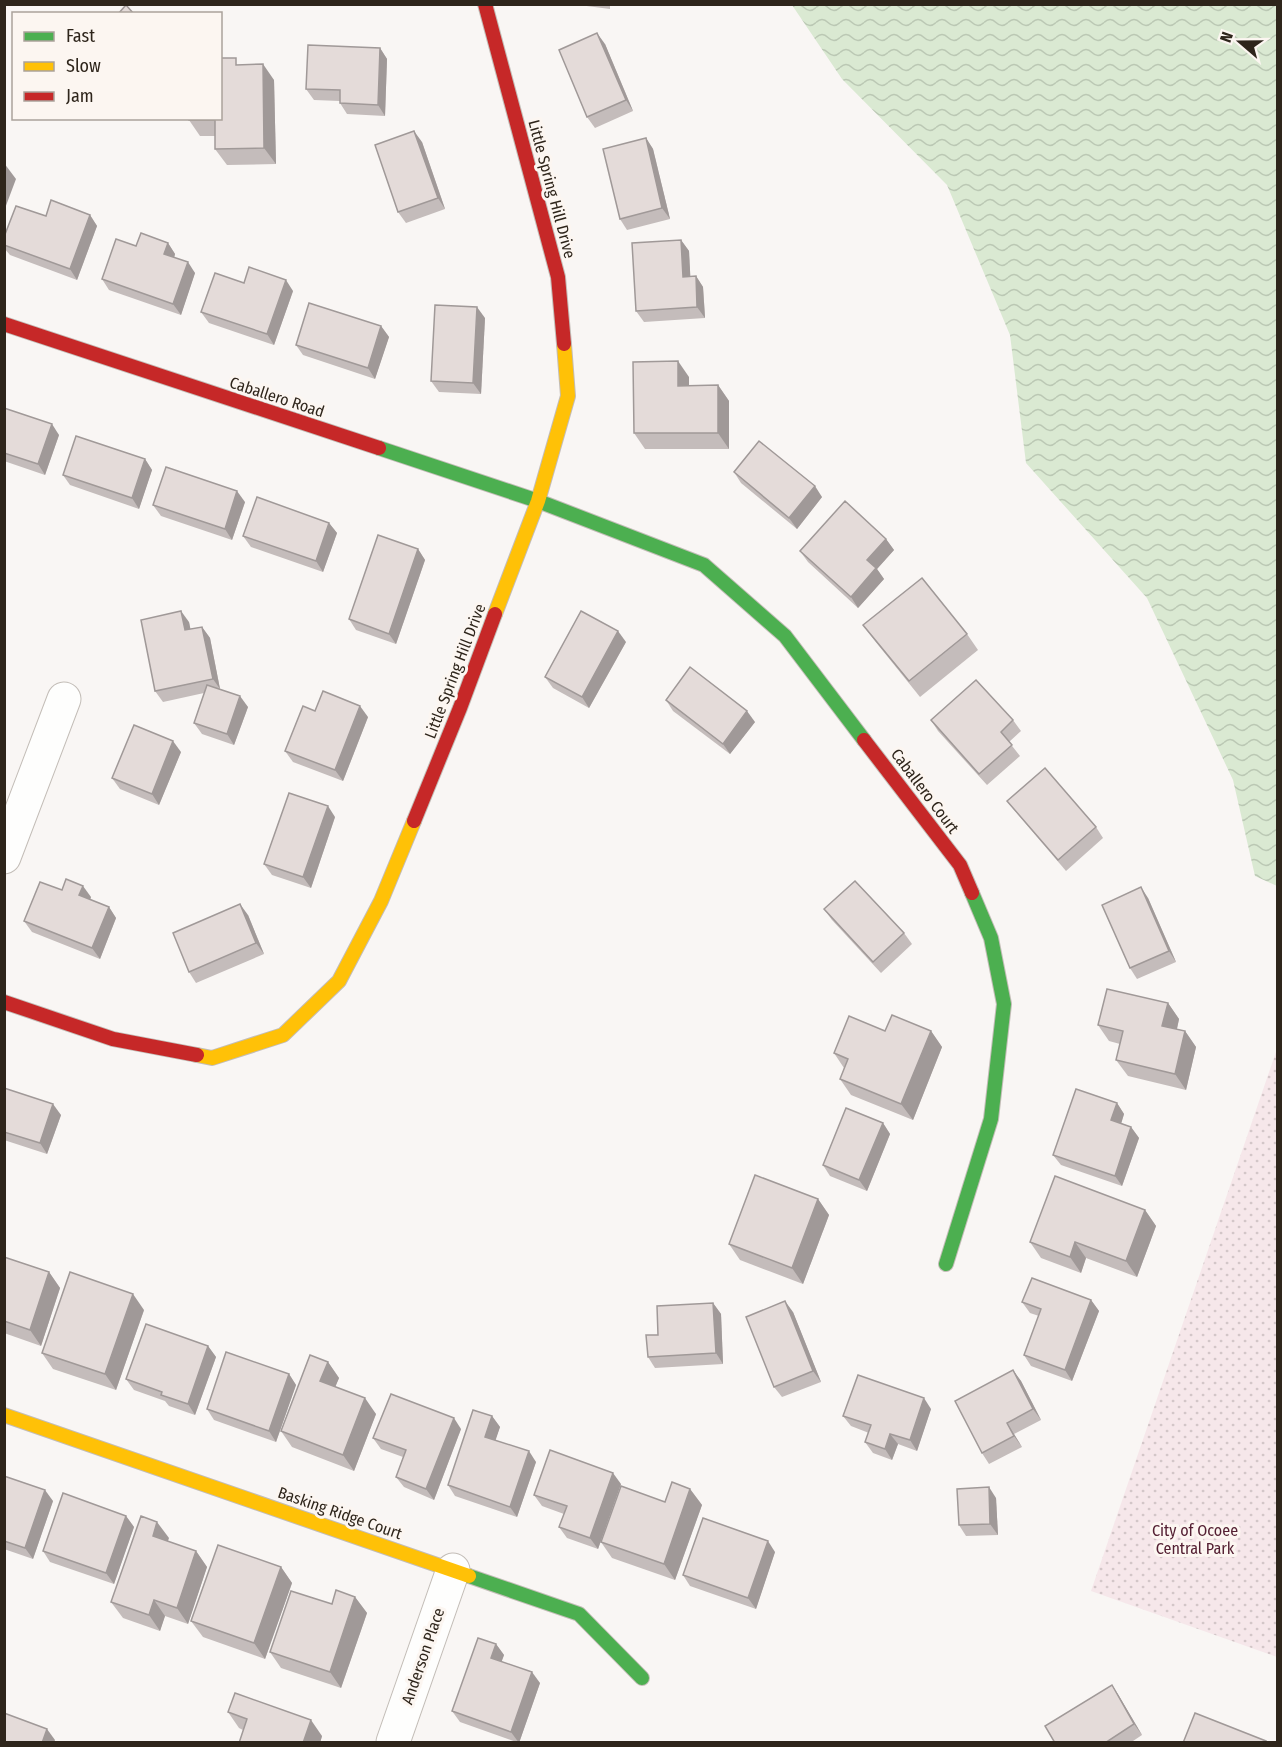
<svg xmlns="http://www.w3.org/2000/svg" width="1282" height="1747" font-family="'Fira Sans Condensed',sans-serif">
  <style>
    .park { fill: url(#park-dots) }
    .water { fill: url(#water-waves) }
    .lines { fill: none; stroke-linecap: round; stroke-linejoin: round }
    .street-casing { stroke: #c3bdb7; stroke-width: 35 }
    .fast-casing { stroke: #c3bdb7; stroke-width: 16 }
    .slow-casing { stroke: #c3bdb7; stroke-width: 16 }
    .jam-casing { stroke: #c3bdb7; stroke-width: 16 }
    .street { stroke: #fefefd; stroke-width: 33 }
    .fast { stroke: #4caf50; stroke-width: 14 }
    .slow { stroke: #ffc107; stroke-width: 14 }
    .jam { stroke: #c62828; stroke-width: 14 }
    .wall { fill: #c4bcbb }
    .shaded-wall { fill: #a09998 }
    .building { fill: #e4dbd9; stroke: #a09998; stroke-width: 1.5 }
    .labels { text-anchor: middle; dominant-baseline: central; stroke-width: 6; stroke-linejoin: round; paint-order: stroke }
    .street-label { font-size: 16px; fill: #2e251b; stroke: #fcf6f1 }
    .park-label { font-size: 16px; fill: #542033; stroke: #fcf6f1 }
  </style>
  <defs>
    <pattern id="park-dots" width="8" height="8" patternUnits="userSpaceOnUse" patternTransform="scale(1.5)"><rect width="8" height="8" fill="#f6e7ea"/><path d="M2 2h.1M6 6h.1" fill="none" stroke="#d3c6c8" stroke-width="1.8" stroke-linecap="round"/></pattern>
    <pattern id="water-waves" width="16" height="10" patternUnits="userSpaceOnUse" patternTransform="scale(1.5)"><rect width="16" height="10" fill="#dae9d2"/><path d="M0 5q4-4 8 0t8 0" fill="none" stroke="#bbc8b4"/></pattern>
  </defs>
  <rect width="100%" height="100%" fill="#f9f6f4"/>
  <!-- park -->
  <path class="park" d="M1277,1049L1278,1657H1277L1091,1591Z"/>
  <!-- water -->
  <path class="water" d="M792,5H1277V886L1255,876L1233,780L1147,598L1026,463L1010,335L947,185L842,79Z"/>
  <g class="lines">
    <!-- street casing -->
    <g class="street-casing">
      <g id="street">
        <path d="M4,857L64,699"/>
        <path d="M393,1742L453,1570"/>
      </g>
    </g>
    <!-- fast casing -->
    <g class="fast-casing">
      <g id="fast">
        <path d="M379,448L538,501L704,565L785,636L864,740"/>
        <path d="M946,1264L991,1119L1004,1004L991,938L972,893"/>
        <path d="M469,1576L579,1614L642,1678"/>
      </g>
    </g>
    <!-- slow casing -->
    <g class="slow-casing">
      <g id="slow">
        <path d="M495,614L538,501L568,396L564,344"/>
        <path d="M197,1055L212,1058L283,1035L339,981L381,901L414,821"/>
        <path d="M4,1415L469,1576"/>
      </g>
    </g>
    <!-- jam casing -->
    <g class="jam-casing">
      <g id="jam">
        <path d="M485,4L558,277L564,344"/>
        <path d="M4,324L379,448"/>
        <path d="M864,740L960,865L972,893"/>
        <path d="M414,821L460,708L495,614"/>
        <path d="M4,1002L113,1039L197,1055"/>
      </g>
    </g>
    <!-- street -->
    <use href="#street" class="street"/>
    <!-- fast -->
    <use href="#fast" class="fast"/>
    <!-- slow -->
    <use href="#slow" class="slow"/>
    <!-- jam -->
    <use href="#jam" class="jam"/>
  </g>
  <!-- wall -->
  <g class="wall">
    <path d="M571,4H610V9Z"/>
    <path d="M605,44L633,111L595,128L587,117Z"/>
    <path d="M380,48L387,59L385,116L347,114L340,103V101L314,100L306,89Z"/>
    <path d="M240,65L274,80L276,164L227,165L215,149V136H200L189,120Z"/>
    <path d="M646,138L653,149L670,219L627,230L620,219Z"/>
    <path d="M422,142L445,209L406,223L398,212Z"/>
    <path d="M90,215L97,226L77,280L10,255L4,248V245L46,216Z"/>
    <path d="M681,240L689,251L690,277L696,276L703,287L705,318L644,322L636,311Z"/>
    <path d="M168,243L175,254L174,258L195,273L181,315L109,290L102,279L136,246Z"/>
    <path d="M244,283L293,291L274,345L209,323L201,312Z"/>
    <path d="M485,318L481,394L439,392L431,381Z"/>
    <path d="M381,326L389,337L375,379L303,355L296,345Z"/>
    <path d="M689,377V386L718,385L729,401V449H645L634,433Z"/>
    <path d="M4,408L59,435L45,475L4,461Z"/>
    <path d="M145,459L152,470L139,509L70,485L63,475Z"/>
    <path d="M734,472L822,497L797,529L741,483Z"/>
    <path d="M245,502L232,540L161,516L153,505Z"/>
    <path d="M329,523L337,533L323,572L251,547L243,536Z"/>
    <path d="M886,539L894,550L877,569L884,579L858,608L808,562L800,551Z"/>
    <path d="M418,549L425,560L396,644L356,630L349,619Z"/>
    <path d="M189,622L190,629L202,627L210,638L220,689L248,707L234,745L202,734L194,723L204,693L163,702L155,691Z"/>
    <path d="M863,625L967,634L978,650L920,697L875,641Z"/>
    <path d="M626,642L589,708L553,688L545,677Z"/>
    <path d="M666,700L755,722L730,754L673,711Z"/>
    <path d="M315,711L368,717L343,781L293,762L285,751Z"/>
    <path d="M931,720H1013L1021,731L1009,742L1020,756L987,785L938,731Z"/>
    <path d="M181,752L159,805L120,789L112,778Z"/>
    <path d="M1007,801L1096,827L1103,838L1066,871L1015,811Z"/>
    <path d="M335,817L311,888L272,875L264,864Z"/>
    <path d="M62,890L91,897L90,900L109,907L116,918L100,959L32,932L24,921Z"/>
    <path d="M1148,898L1176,962L1137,979L1130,968Z"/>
    <path d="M824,909L904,933L912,944L881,973L832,920Z"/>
    <path d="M248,915L264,954L196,983L189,972Z"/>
    <path d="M1168,1003L1179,1019L1177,1029L1185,1031L1196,1047L1186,1090L1128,1076L1116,1060L1120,1044L1109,1041L1098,1025Z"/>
    <path d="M885,1031H931L942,1047L913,1120L851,1095L840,1079L844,1068L834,1053Z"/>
    <path d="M4,1088L61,1115L47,1154L4,1140Z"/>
    <path d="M1117,1103L1124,1114L1121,1123L1131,1127L1139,1138L1122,1186L1061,1165L1053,1155Z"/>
    <path d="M883,1123L890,1134L867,1191L830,1176L823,1165Z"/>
    <path d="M818,1199L829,1215L803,1284L740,1260L729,1244Z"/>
    <path d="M1145,1210L1156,1226L1137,1277L1086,1258L1081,1273L1041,1258L1030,1242Z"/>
    <path d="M4,1257L49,1272L60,1288L41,1346L4,1333Z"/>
    <path d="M1091,1300L1099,1311L1072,1381L1031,1366L1024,1355L1039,1316L1030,1313L1022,1302Z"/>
    <path d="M713,1303L721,1314L723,1364L655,1368L648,1357L658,1335Z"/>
    <path d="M144,1310L116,1390L53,1369L42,1353Z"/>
    <path d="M793,1312L821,1382L782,1397L774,1387Z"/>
    <path d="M208,1346L216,1357L195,1415L169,1406L165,1401L134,1390L126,1379Z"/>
    <path d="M328,1362L339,1378L335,1387L376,1414L354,1471L292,1447L281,1431Z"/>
    <path d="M1013,1370L1021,1381L1041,1420L1014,1434L1022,1447L989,1464L982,1453Z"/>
    <path d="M289,1374L296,1385L276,1442L214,1420L207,1409Z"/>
    <path d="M931,1409L917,1451L898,1444L892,1460L873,1453L865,1442L869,1433L851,1426L843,1416Z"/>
    <path d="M492,1416L500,1427L495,1440L536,1462L517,1517L455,1496L448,1485Z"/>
    <path d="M461,1429L434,1500L404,1487L396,1477L403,1457L381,1449L373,1438Z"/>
    <path d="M4,1476L53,1501L33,1559L4,1549Z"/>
    <path d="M621,1484L598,1549L567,1538L559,1527L564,1514L542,1506L534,1495Z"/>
    <path d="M690,1489L702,1505L675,1580L612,1558L601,1542L665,1502Z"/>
    <path d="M996,1498L998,1535L966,1536L959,1525Z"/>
    <path d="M126,1516L134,1527L114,1584L50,1562L43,1551Z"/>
    <path d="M169,1538L167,1541L196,1551L207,1567L188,1624L165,1616L160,1631L123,1618L111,1602Z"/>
    <path d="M775,1552L756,1609L690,1586L683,1575Z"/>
    <path d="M281,1567L292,1583L265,1659L203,1637L191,1621Z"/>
    <path d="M355,1597L367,1613L341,1688L281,1668L270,1652L332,1604Z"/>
    <path d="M496,1644L504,1655L501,1662L540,1683L519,1743L460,1722L452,1711Z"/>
    <path d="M1112,1685L1119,1696L1142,1735L1130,1743H1055Z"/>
    <path d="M228,1712L322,1736L320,1743H239L243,1730L239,1728Z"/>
  </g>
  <!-- shaded-wall -->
  <g class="shaded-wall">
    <path d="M597,33L605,44L633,111L626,100Z"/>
    <path d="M380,48L387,59L385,116L378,105Z"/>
    <path d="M263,64L274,80L276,164L264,148Z"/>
    <path d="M414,131L422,142L445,209L438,198Z"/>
    <path d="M646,138L653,149L670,219L662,208Z"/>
    <path d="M4,163L16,179L4,211Z"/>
    <path d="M90,215L97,226L77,280L70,269Z"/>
    <path d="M681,240L689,251L691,288L683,277Z"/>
    <path d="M168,243L175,254L172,265L164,254Z"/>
    <path d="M188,262L195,273L181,315L173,304Z"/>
    <path d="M696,276L703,287L705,318L697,307Z"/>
    <path d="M286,280L293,291L274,345L267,334Z"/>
    <path d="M477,307L485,318L481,394L473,383Z"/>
    <path d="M381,326L389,337L375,379L368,368Z"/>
    <path d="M678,361L689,377V402L678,386Z"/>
    <path d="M718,385L729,401V449L718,433Z"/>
    <path d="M52,424L59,435L45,475L38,464Z"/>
    <path d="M145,459L152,470L139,509L132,498Z"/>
    <path d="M815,486L822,497L797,529L789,518Z"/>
    <path d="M237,491L245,502L232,540L225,529Z"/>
    <path d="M329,523L337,533L323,572L316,561Z"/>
    <path d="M886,539L894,550L877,569L884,579L858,608L851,597L867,560Z"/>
    <path d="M418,549L425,560L396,644L389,634Z"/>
    <path d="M181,611L189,622L193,641L185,630Z"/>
    <path d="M202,627L210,638L220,689L213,679Z"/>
    <path d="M618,631L626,642L589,708L582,697Z"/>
    <path d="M240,696L248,707L234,745L227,734Z"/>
    <path d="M360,706L368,717L343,781L335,770Z"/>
    <path d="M747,711L755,722L730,754L723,744Z"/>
    <path d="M173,741L181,752L159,805L152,794Z"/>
    <path d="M328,806L335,817L311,888L303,877Z"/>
    <path d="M83,886L91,897L87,906L79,895Z"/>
    <path d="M1141,887L1148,898L1176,962L1169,951Z"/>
    <path d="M240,904L248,915L264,954L256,943Z"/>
    <path d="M109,907L116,918L100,959L92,948Z"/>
    <path d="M1168,1003L1179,1019L1174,1042L1162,1026Z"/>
    <path d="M931,1031L942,1047L913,1120L901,1104Z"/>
    <path d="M1185,1031L1196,1047L1186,1090L1175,1074Z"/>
    <path d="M1117,1103L1124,1114L1119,1131L1111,1120Z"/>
    <path d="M53,1104L61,1115L47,1154L40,1143Z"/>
    <path d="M883,1123L890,1134L867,1191L859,1180Z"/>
    <path d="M1131,1127L1139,1138L1122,1186L1115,1176Z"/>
    <path d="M818,1199L829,1215L803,1284L792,1268Z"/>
    <path d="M1145,1210L1156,1226L1137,1277L1126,1261Z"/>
    <path d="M1075,1242L1086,1258L1081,1273L1070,1257Z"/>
    <path d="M49,1272L60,1288L41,1346L30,1330Z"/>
    <path d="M133,1294L144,1310L116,1390L105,1374Z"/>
    <path d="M1091,1300L1099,1311L1072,1381L1065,1370Z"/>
    <path d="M785,1301L793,1312L821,1382L813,1371Z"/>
    <path d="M713,1303L721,1314L723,1364L716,1353Z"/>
    <path d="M208,1346L216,1357L195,1415L188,1404Z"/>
    <path d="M328,1362L339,1378L331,1397L320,1381Z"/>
    <path d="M1013,1370L1021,1381L1041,1420L1033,1409Z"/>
    <path d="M289,1374L296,1385L276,1442L269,1431Z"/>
    <path d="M365,1398L376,1414L354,1471L343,1455Z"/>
    <path d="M924,1398L931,1409L917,1451L910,1440Z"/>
    <path d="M492,1416L500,1427L493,1448L485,1437Z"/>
    <path d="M454,1418L461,1429L434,1500L426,1489Z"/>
    <path d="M1007,1423L1014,1434L1022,1447L1014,1436Z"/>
    <path d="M890,1434L898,1444L892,1460L885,1449Z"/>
    <path d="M529,1451L536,1462L517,1517L510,1507Z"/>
    <path d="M613,1473L621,1484L598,1549L590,1538Z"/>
    <path d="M989,1487L996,1498L998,1535L990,1524Z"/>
    <path d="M690,1489L702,1505L675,1580L664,1564Z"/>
    <path d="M45,1490L53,1501L33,1559L25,1548Z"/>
    <path d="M126,1516L134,1527L114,1584L106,1573Z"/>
    <path d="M157,1522L169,1538L164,1552L153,1536Z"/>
    <path d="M768,1541L775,1552L756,1609L748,1598Z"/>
    <path d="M196,1551L207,1567L188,1624L177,1608Z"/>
    <path d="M281,1567L292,1583L265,1659L254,1643Z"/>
    <path d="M355,1597L367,1613L341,1688L330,1672Z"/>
    <path d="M154,1600L165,1616L160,1631L149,1615Z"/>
    <path d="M496,1644L504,1655L499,1669L491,1658Z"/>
    <path d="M532,1672L540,1683L519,1743L511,1732Z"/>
    <path d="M1112,1685L1119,1696L1142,1735L1134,1724Z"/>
    <path d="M311,1720L322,1736L320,1743H303Z"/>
    <path d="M47,1729L55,1740L54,1743H42Z"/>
  </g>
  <!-- building -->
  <g class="building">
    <path d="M126,5L134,14H118Z"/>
    <path d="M597,33L626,100L587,117L559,50Z"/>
    <path d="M308,45L380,48L378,105L340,103V90L306,89Z"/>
    <path d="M220,58H236V65L263,64L264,148L215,149V120H189V118H220Z"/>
    <path d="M414,131L438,198L398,212L375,145Z"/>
    <path d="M646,138L662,208L620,219L603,149Z"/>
    <path d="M51,200L90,215L70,269L4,245V237L16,206L46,216Z"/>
    <path d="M141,233L168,243L164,254L188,262L173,304L102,279L116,239L136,246Z"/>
    <path d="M681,240L683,277L696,276L697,307L636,311L632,243Z"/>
    <path d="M249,267L286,280L267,334L201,312L215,273L244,283Z"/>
    <path d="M309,303L381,326L368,368L296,345Z"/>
    <path d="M435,305L477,307L473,383L431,381Z"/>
    <path d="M678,361V386L718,385V433H634L633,362Z"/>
    <path d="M4,408L52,424L38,464L4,453Z"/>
    <path d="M76,436L145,459L132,498L63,475Z"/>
    <path d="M759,441L815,486L789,518L734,472Z"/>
    <path d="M166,467L237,491L225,529L153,505Z"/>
    <path d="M257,497L329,523L316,561L243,536Z"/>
    <path d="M845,501L886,539L867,560L876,568L851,597L800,551Z"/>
    <path d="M378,535L418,549L389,634L349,619Z"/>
    <path d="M922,578L967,634L909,681L863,625Z"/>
    <path d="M181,611L185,630L202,627L213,679L155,691L141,620Z"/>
    <path d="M581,611L618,631L582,697L545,677Z"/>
    <path d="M690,667L747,711L723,744L666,700Z"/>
    <path d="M976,680L1013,720L1001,732L1012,745L979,774L931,720Z"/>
    <path d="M207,685L240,696L227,734L194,723Z"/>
    <path d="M323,691L360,706L335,770L285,751L303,706L315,711Z"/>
    <path d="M134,725L173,741L152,794L112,778Z"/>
    <path d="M1045,768L1096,827L1058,860L1007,801Z"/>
    <path d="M289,793L328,806L303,877L264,864Z"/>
    <path d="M66,879L83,886L79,895L109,907L92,948L24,921L40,882L62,890Z"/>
    <path d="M855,881L904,933L873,962L824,909Z"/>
    <path d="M1141,887L1169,951L1130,968L1102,905Z"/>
    <path d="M240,904L256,943L189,972L173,933Z"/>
    <path d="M1107,989L1168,1003L1162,1026L1185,1031L1175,1074L1116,1060L1123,1031L1098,1025Z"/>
    <path d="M892,1015L931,1031L901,1104L840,1079L848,1059L834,1053L849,1016L885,1031Z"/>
    <path d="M4,1088L53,1104L40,1143L4,1132Z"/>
    <path d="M1076,1089L1117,1103L1111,1120L1131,1127L1115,1176L1053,1155Z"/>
    <path d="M846,1108L883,1123L859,1180L823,1165Z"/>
    <path d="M755,1175L818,1199L792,1268L729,1244Z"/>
    <path d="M1055,1176L1145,1210L1126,1261L1075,1242L1070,1257L1030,1242Z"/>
    <path d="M4,1257L49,1272L30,1330L4,1321Z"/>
    <path d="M70,1272L133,1294L105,1374L42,1353Z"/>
    <path d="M1032,1278L1091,1300L1065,1370L1024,1355L1041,1309L1022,1302Z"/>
    <path d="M785,1301L813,1371L774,1387L746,1317Z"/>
    <path d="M713,1303L716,1353L648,1357L646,1335H658L657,1306Z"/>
    <path d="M146,1324L208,1346L188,1404L161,1395L162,1392L126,1379Z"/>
    <path d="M226,1352L289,1374L269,1431L207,1409Z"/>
    <path d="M310,1355L328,1362L320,1381L365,1398L343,1455L281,1431Z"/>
    <path d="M1013,1370L1033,1409L1007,1423L1014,1436L982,1453L955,1401Z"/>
    <path d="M858,1375L924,1398L910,1440L890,1434L885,1449L865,1442L871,1425L843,1416Z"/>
    <path d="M391,1394L454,1418L426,1489L396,1477L406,1450L373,1438Z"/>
    <path d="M473,1410L492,1416L485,1437L529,1451L510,1507L448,1485Z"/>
    <path d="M550,1450L613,1473L590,1538L559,1527L567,1506L534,1495Z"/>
    <path d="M4,1476L45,1490L25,1548L4,1541Z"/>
    <path d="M672,1482L690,1489L664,1564L601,1542L621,1486L665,1502Z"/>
    <path d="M989,1487L990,1524L959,1525L957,1489Z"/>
    <path d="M63,1493L126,1516L106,1573L43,1551Z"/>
    <path d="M141,1516L157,1522L153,1536L196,1551L177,1608L154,1600L149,1615L111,1602Z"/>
    <path d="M703,1518L768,1541L748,1598L683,1575Z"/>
    <path d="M218,1545L281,1567L254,1643L191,1621Z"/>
    <path d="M336,1590L355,1597L330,1672L270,1652L291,1591L332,1604Z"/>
    <path d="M478,1638L496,1644L491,1658L532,1672L511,1732L452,1711Z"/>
    <path d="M1112,1685L1134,1724L1105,1743H1055L1045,1726Z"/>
    <path d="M235,1693L311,1720L303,1743H239L247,1719L228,1712Z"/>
    <path d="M4,1713L47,1729L42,1743H4Z"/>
    <path d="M1195,1713L1266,1741L1265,1743H1183Z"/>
  </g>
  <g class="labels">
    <!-- street labels -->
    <g class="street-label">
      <text transform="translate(552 189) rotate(75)">Little Spring Hill Drive</text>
      <text transform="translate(277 397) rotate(18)">Caballero Road</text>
      <text transform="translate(455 671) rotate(-69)">Little Spring Hill Drive</text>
      <text transform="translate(925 791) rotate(53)">Caballero Court</text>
      <text transform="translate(340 1513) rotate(19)">Basking Ridge Court</text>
      <text transform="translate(423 1656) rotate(-71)">Anderson Place</text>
    </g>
    <!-- park labels -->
    <g class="park-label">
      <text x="1195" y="1530">City of Ocoee<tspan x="1195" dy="18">Central Park</tspan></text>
    </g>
  </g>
  <!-- border -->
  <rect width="1282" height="1747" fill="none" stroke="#2e251b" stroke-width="12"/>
  <!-- legend -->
  <rect x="12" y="12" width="210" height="108" fill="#fcf6f1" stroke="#aaa29b" stroke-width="1.5"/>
  <rect x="24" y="32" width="30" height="9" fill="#4caf50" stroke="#aaa29b" stroke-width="1.5"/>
  <text x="66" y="42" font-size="18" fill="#2e251b">Fast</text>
  <rect x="24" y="62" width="30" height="9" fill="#ffc107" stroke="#aaa29b" stroke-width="1.5"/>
  <text x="66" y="72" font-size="18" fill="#2e251b">Slow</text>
  <rect x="24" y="92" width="30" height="9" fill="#c62828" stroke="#aaa29b" stroke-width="1.5"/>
  <text x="66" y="102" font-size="18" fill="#2e251b">Jam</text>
  <!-- north arrow -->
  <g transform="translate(1240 42) rotate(290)" stroke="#fcf6f1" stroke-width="4.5" paint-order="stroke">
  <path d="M0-4.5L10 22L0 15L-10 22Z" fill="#2e251b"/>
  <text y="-9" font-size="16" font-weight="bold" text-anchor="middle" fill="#2e251b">N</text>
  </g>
</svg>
